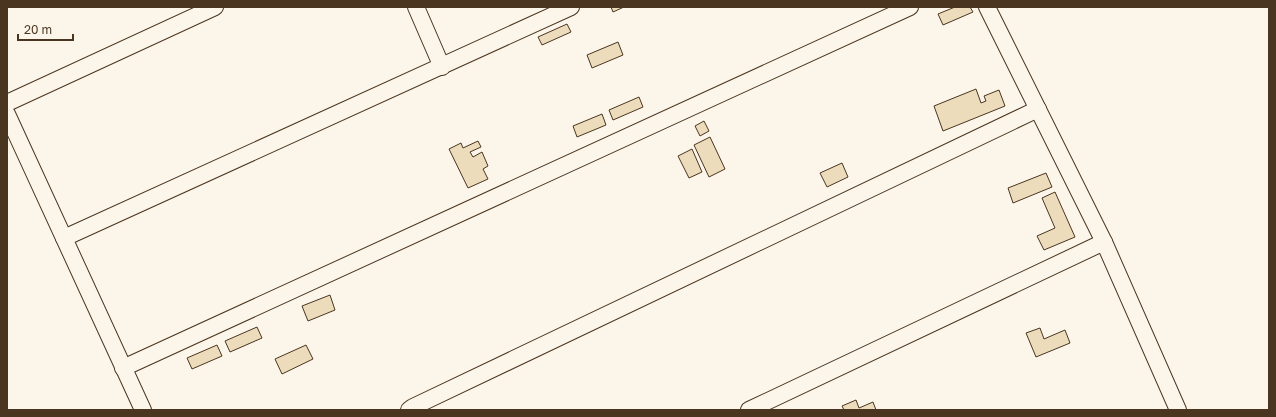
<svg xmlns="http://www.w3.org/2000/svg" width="1276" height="417" font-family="'Golos Text',sans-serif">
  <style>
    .building { fill: #ecdcbc; stroke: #4a3520 }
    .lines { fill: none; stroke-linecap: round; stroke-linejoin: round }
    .street-casing { stroke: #4a3520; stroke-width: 18 }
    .street { stroke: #fbf6e9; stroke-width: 16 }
  </style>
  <rect width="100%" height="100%" fill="#fbf6e9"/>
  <!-- building -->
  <g class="building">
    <path d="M611,7H624L613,12Z"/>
    <path d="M955,7H970L973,12L943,25L938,14Z"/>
    <path d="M567,24L571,32L542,45L538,37Z"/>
    <path d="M618,42L623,55L592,68L587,55Z"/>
    <path d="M976,89L981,103L986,101L984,96L999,90L1005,106L943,131L934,106Z"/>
    <path d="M639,97L643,107L613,120L609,110Z"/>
    <path d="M602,114L606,125L577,137L573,126Z"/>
    <path d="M704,121L709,131L700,136L695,126Z"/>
    <path d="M710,137L725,169L709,177L694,145Z"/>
    <path d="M478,141L481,147L470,152L473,157L482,152L488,166L483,169L488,179L468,188L449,149L461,143L463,148Z"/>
    <path d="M692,149L702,172L689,178L678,156Z"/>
    <path d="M842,163L848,177L827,187L820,173Z"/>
    <path d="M1046,173L1052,187L1013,203L1008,188Z"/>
    <path d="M1055,192L1075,237L1044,250L1037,236L1055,228L1042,198Z"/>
    <path d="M330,295L335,310L308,321L302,306Z"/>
    <path d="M257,327L262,338L230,352L225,341Z"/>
    <path d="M1040,328L1044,339L1065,330L1070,343L1036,357L1026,333Z"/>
    <path d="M217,345L222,356L192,369L187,358Z"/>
    <path d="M306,345L313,359L282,374L275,359Z"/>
    <path d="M856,400L859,408L873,402L876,410H844L842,406Z"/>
  </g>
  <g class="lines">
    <!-- street casing -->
    <g class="street-casing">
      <g id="street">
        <path d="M416,7L442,67"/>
        <path d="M987,7L1104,242L1178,410"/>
        <path d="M7,103L215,7"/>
        <path d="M7,114L143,410"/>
        <path d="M64,238L571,7"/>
        <path d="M123,368L910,7"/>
        <path d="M409,410L413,407L1038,109"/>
        <path d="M749,410L1104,242"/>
      </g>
    </g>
    <!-- street -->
    <use href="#street" class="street"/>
  </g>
  <!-- border -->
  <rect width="1276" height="417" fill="none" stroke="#4a3520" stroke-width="16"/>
  <!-- scale -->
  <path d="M18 34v6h55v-6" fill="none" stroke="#4a3520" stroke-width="2"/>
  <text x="24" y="34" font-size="12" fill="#4a3520" stroke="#fbf6e9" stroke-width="3" paint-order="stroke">20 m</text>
</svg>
